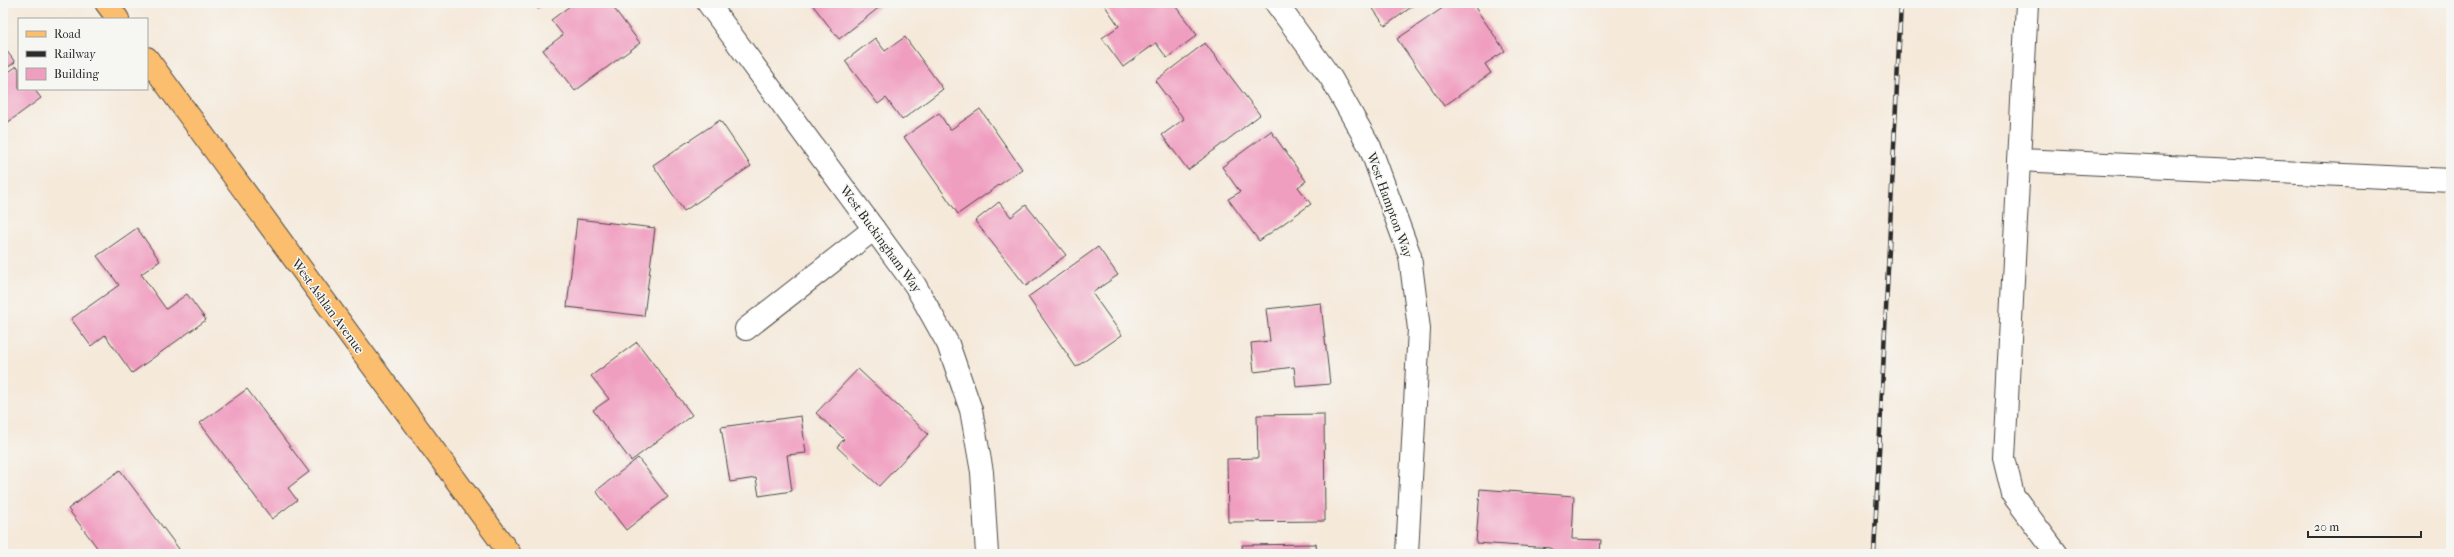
<svg xmlns="http://www.w3.org/2000/svg" width="2454" height="557" font-family="'IM FELL French Canon',serif">
  <style>
    .building { fill: #f09ec0 }
    .lines { fill: none; stroke-linecap: round; stroke-linejoin: round }
    .minor-casing { stroke: #494845; stroke-width: 24 }
    .major-casing { stroke: #494845; stroke-width: 24 }
    .minor { stroke: #fff; stroke-width: 22 }
    .major { stroke: #fbbd6e; stroke-width: 22 }
    .rail-casing { stroke: #2b2b2b; stroke-width: 4.5 }
    .rail { stroke: #f6f6f2; stroke-width: 3; stroke-dasharray: 9; stroke-linecap: butt }
    .labels { text-anchor: middle; dominant-baseline: central; stroke-width: 3; stroke-linejoin: round; paint-order: stroke }
    .street-label { font-size: 13px; fill: #2b2b2b; stroke: #f6f6f2 }
  </style>
  <rect width="100%" height="100%" fill="#f6f6f2"/>
  <filter id="ink" filterUnits="userSpaceOnUse"><feTurbulence type="fractalNoise" baseFrequency=".025" numOctaves="2"/><feDisplacementMap in="SourceGraphic" scale="8" xChannelSelector="R" yChannelSelector="G"/><feConvolveMatrix kernelMatrix="1 2 1 2 8 2 1 2 1" color-interpolation-filters="sRGB"/></filter>
  <filter id="wash" filterUnits="userSpaceOnUse"><feTurbulence type="fractalNoise" baseFrequency=".012" numOctaves="4" result="noise"/><feDisplacementMap in="SourceGraphic" scale="16" xChannelSelector="R" yChannelSelector="G"/><feGaussianBlur stdDeviation="0.9" result="paint"/><feColorMatrix in="noise" values="0 0 0 0 0 0 0 0 0 0 0 0 0 0 0 0 0 1.4 0 .05"/><feComposite in="paint" operator="in"/></filter>
  <g filter="url(#wash)">
    <rect width="100%" height="100%" fill="#f5e9da"/>
    <g id="blocks">
      <!-- building -->
      <g class="building">
        <path d="M534,3H546L538,9Z"/>
        <path d="M574,3H610L640,43L575,91L543,50L563,35L551,20Z"/>
        <path d="M811,3H879L881,6L839,39Z"/>
        <path d="M1103,3H1173L1197,35L1167,58L1156,43L1123,67L1102,38L1119,26Z"/>
        <path d="M1369,3H1417L1385,26Z"/>
        <path d="M1450,3H1472L1505,51L1485,64L1491,73L1444,106L1397,39Z"/>
        <path d="M905,37L943,89L902,120L886,98L878,104L845,61L875,38L885,51Z"/>
        <path d="M1205,43L1260,115L1188,170L1162,135L1184,119L1155,81Z"/>
        <path d="M3,46L15,62L3,71Z"/>
        <path d="M17,66L19,69V89H34L41,98L3,126V76Z"/>
        <path d="M980,109L1022,169L958,214L904,137L939,113L950,130Z"/>
        <path d="M720,120L751,166L684,211L653,165Z"/>
        <path d="M1271,131L1306,181L1298,187L1311,204L1259,241L1228,199L1240,192L1222,167Z"/>
        <path d="M999,202L1011,217L1026,205L1066,255L1026,286L975,221Z"/>
        <path d="M577,219L655,228L644,316L567,307Z"/>
        <path d="M137,228L160,261L141,274L166,309L187,294L206,320L132,373L105,335L91,346L71,319L119,285L97,256Z"/>
        <path d="M1098,247L1118,275L1092,293L1122,335L1076,367L1028,297Z"/>
        <path d="M1321,303L1330,384L1296,387L1294,367L1254,372L1251,343L1270,341L1266,309Z"/>
        <path d="M637,342L692,415L631,461L593,410L609,399L591,376Z"/>
        <path d="M858,369L928,434L879,486L837,447L844,439L816,413Z"/>
        <path d="M247,389L309,472L288,488L297,500L272,519L200,423Z"/>
        <path d="M1324,414L1325,521L1228,522L1227,459L1258,458L1257,415Z"/>
        <path d="M801,416L806,453L787,455L792,491L759,496L756,478L730,482L721,427Z"/>
        <path d="M638,458L668,497L626,530L596,491Z"/>
        <path d="M120,470L179,549L173,554H102L68,509Z"/>
        <path d="M1480,489L1574,496L1572,539L1601,540L1600,554H1551V548L1476,543Z"/>
        <path d="M1316,544L1317,554H1243L1242,545Z"/>
      </g>
    </g>
  </g>
  <g filter="url(#ink)">
    <use href="#blocks" fill-opacity="0" stroke="#494845" stroke-width="1"/>
    <g class="lines">
      <!-- minor casing -->
      <g class="minor-casing">
        <g id="minor">
          <path d="M708,3L915,285L948,344L971,410L982,472L987,554"/>
          <path d="M1276,3L1331,78L1370,147L1410,256L1419,329L1407,554"/>
          <path d="M2027,3L2004,458L2013,495L2057,554"/>
          <path d="M2019,160L2451,180"/>
          <path d="M746,329L874,229"/>
        </g>
      </g>
      <!-- major casing -->
      <g class="major-casing">
        <g id="major">
          <path d="M106,3L118,19"/>
          <path d="M147,58L510,554"/>
        </g>
      </g>
      <!-- minor -->
      <use href="#minor" class="minor"/>
      <!-- major -->
      <use href="#major" class="major"/>
      <!-- rail casing -->
      <g class="rail-casing">
        <path id="rail" d="M1874,554L1901,3"/>
      </g>
      <!-- rail -->
      <use href="#rail" class="rail"/>
    </g>
  </g>
  <g class="labels">
    <!-- street labels -->
    <g class="street-label">
      <text transform="translate(1390 205) rotate(70)">West Hampton Way</text>
      <text transform="translate(881 239) rotate(54)">West Buckingham Way</text>
      <text transform="translate(328 306) rotate(54)">West Ashlan Avenue</text>
    </g>
  </g>
  <!-- margin -->
  <rect width="2454" height="557" fill="none" stroke="#f6f6f2" stroke-width="16"/>
  <!-- legend -->
  <rect x="18" y="18" width="130" height="72" fill="#f6f6f2" stroke="#a5a5a2"/>
  <rect x="26" y="31" width="20" height="6" fill="#fbbd6e" stroke="#a5a5a2"/>
  <text x="54" y="38" font-size="12" fill="#2b2b2b">Road</text>
  <rect x="26" y="51" width="20" height="6" fill="#2b2b2b" stroke="#a5a5a2"/>
  <text x="54" y="58" font-size="12" fill="#2b2b2b">Railway</text>
  <rect x="26" y="68" width="20" height="12" fill="#f09ec0" stroke="#a5a5a2"/>
  <text x="54" y="78" font-size="12" fill="#2b2b2b">Building</text>
  <!-- scale -->
  <path d="M2308 531v6h113v-6" fill="none" stroke="#2b2b2b" stroke-width="2"/>
  <text x="2314" y="531" font-size="12" fill="#2b2b2b" stroke="#f6f6f2" stroke-width="3" paint-order="stroke">20 m</text>
</svg>
